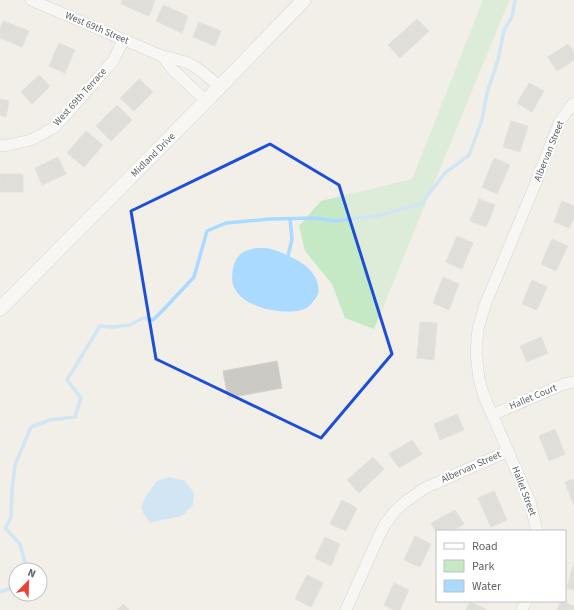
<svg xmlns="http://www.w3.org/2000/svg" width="574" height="610" font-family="'Source Sans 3',sans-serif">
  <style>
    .green { fill: #c5e8c5 }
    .water { fill: #aadaff }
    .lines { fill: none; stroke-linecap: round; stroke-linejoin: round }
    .stream { stroke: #aadaff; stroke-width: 3.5 }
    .building { fill: #cccac5; stroke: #d6d1c6 }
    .minor-casing { stroke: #b5b8bc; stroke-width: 12 }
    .tertiary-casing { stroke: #b5b8bc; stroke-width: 15 }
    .minor { stroke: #fff; stroke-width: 11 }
    .tertiary { stroke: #fff; stroke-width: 14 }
    .marked { fill: none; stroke: #1d4ed8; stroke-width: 3; stroke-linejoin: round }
    .labels { text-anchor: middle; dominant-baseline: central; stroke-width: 4; stroke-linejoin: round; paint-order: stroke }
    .street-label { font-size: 10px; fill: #5f6368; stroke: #fff }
  </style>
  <rect width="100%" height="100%" fill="#f1efe8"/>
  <!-- green -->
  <path class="green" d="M483,0H511L509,1L374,329L345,318L332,284L305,251L299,226L321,201L412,179Z"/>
  <!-- water -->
  <g class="water">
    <path d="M256,248C259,248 263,248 266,248C276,249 302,261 309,269C313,273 317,279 318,285C319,290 319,295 315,299C311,304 308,309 301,310C282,315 245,308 235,289C231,283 232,275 233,268C237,254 242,251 256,248Z"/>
    <path d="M170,477L185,481L194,493L193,505L182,516L161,520L150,523L143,513L141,507L146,496L157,481Z"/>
  </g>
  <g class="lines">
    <!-- stream -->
    <g class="stream">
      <path d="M288,256L292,239L290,219"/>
      <path d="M27,570L20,544L5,528L11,518L12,490L15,465L31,427L50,420L75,417L81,398L67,380L100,326L112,327L130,325L143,318L153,320L165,308L194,277L207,231L226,223L271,219L315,218L336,221L376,216L421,204L445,173L469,155L482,120L487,93L498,60L504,30L512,17L515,0"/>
      <path d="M0,592L14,587L16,584"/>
    </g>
  </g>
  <!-- building -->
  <g class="building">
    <path d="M122,0H155L149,16L121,4Z"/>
    <path d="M163,5L188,16L182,33L156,21Z"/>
    <path d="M417,19L429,31L400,58L388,45Z"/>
    <path d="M3,21L29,31L22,47L0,38V29Z"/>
    <path d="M199,22L221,31L215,46L193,37Z"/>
    <path d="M59,43L75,50L65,73L49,66Z"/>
    <path d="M568,44L574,52V60L557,71L548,57Z"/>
    <path d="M39,75L50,86L32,104L21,92Z"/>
    <path d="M139,79L153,92L134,111L120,98Z"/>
    <path d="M529,83L544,91L532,112L517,103Z"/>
    <path d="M0,99L9,101L6,117L0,115Z"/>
    <path d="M117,105L132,120L111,141L96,126Z"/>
    <path d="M511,121L528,126L520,152L503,147Z"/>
    <path d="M86,131L103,145L84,167L67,153Z"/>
    <path d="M58,157L66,174L42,185L35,168Z"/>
    <path d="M494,158L510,165L497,194L482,187Z"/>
    <rect x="0" y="174" width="23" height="18"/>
    <path d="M479,199L495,205L486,227L470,221Z"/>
    <path d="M562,201L574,206V217L569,228L554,222Z"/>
    <path d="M457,236L473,243L462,269L446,262Z"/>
    <path d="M552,239L568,246L556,271L541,264Z"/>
    <path d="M443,277L459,284L449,310L433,303Z"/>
    <path d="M532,280L547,287L537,310L522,304Z"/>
    <path d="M420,322L437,323L434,360L417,358Z"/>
    <path d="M541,337L548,353L527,362L520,346Z"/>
    <path d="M277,361L282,388L228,398L223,371Z"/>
    <path d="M457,414L464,430L440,440L434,424Z"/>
    <path d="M555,429L565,454L549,461L539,436Z"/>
    <path d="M412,440L422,454L399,468L389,454Z"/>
    <path d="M373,457L384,469L359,493L347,480Z"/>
    <path d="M574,479V506L565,482Z"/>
    <path d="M494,491L507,520L491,527L478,498Z"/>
    <path d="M342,500L357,508L346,531L330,524Z"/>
    <path d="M455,510L464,524L452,531H437V534L431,523Z"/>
    <path d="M415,536L431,544L420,567L404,560Z"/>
    <path d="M325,537L340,544L331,566L315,558Z"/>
    <path d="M574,562V590L567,588Z"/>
    <path d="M307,575L323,583L311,607L295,599Z"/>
    <path d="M394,583L409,590L400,610H394L384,605Z"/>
    <path d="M561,601L574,606V610H557Z"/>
    <path d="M470,602L486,609L485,610H466Z"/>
    <path d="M123,604L129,610H117Z"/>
  </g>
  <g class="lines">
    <!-- minor casing -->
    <g class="minor-casing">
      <g id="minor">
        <path d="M31,0L162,56C172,58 183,60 192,65C202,71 211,79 220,87"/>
        <path d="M162,56L173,70L206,101"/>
        <path d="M0,145L4,146L31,140L55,127L113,61L124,39"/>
        <path d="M492,415L564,384L574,382"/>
        <path d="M537,531L530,502L484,396L479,379L476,353L478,329L485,305L532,192L560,121L571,106L574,103"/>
        <path d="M346,610L378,538L385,524L397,509L405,502L425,488L508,451"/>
        <path d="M522,610L526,601"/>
      </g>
    </g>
    <!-- tertiary casing -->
    <g class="tertiary-casing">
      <path id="tertiary" d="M0,309L206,101L304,0"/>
    </g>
    <!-- minor -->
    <use href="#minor" class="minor"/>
    <!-- tertiary -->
    <use href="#tertiary" class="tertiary"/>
  </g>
  <!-- marked area -->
  <path d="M0 0H574V610H0ZM270,144L339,185L392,354L321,438L156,359L131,211Z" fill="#f1efe8" fill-opacity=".55" fill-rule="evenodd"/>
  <path class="marked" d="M270,144L339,185L392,354L321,438L156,359L131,211Z"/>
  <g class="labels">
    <!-- street labels -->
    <g class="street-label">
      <text transform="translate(97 28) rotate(23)">West 69th Street</text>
      <text transform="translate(80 97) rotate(-48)">West 69th Terrace</text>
      <text transform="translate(549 151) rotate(-68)">Albervan Street</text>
      <text transform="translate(153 155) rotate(-45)">Midland Drive</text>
      <text transform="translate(533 397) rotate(-23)">Hallet Court</text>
      <text transform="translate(471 467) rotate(-24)">Albervan Street</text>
      <text transform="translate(524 491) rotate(69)">Hallet Street</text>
    </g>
  </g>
  <!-- legend -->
  <rect x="436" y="530" width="130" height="72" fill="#ffffff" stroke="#bfc1c3"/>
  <rect x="444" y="543" width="20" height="6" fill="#ffffff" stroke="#bfc1c3"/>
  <text x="472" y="550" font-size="12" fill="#5f6368">Road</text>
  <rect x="444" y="560" width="20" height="12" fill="#c5e8c5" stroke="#bfc1c3"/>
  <text x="472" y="570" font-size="12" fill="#5f6368">Park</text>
  <rect x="444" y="580" width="20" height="12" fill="#aadaff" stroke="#bfc1c3"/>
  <text x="472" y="590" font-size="12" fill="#5f6368">Water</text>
  <!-- north arrow -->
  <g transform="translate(28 582) rotate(23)"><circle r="19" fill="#ffffff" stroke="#bfc1c3"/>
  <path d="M0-3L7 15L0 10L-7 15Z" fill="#ea4335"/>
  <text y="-6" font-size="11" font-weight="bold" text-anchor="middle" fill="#5f6368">N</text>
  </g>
</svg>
